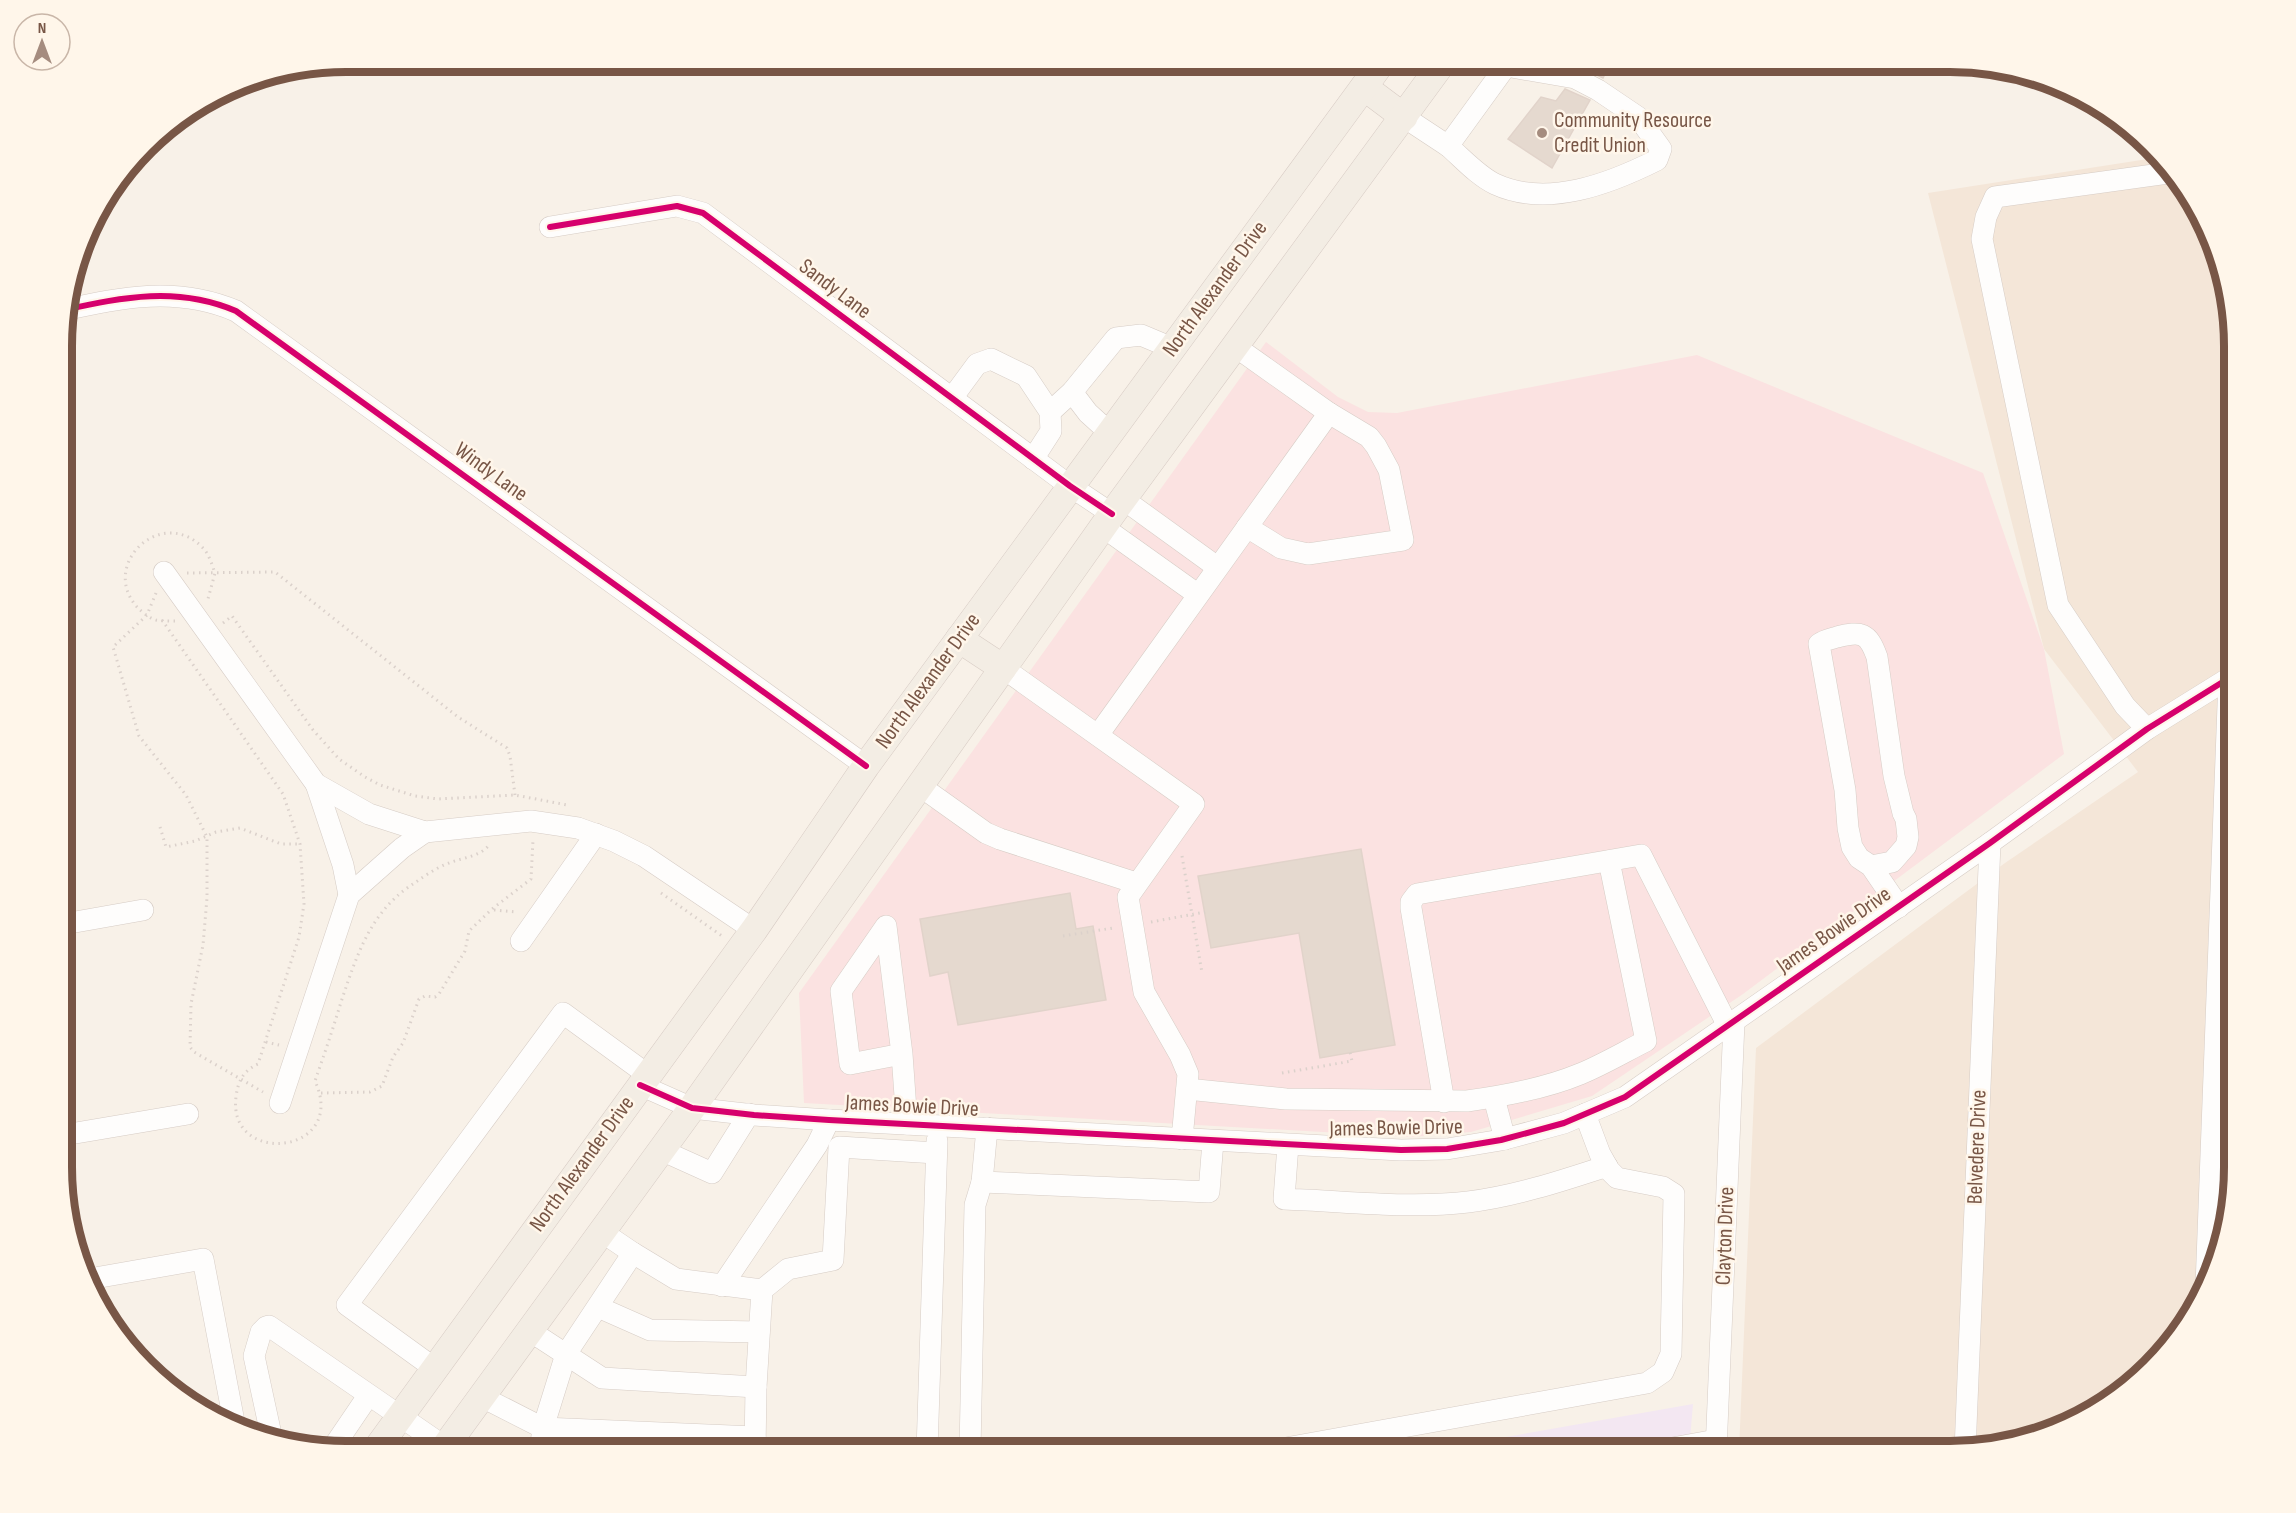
<svg xmlns="http://www.w3.org/2000/svg" width="2296" height="1513" font-family="'Sofia Sans Condensed',sans-serif">
  <style>
    .residential { fill: #f4e6d8 }
    .education { fill: #f3e7f2 }
    .medical { fill: #fbe2e1 }
    .building { fill: #e5d9cf; stroke: #e1d3ca; stroke-width: 1.5 }
    .lines { fill: none; stroke-linecap: round; stroke-linejoin: round }
    .minor-casing { stroke: #d6ccc5; stroke-width: 22 }
    .major-casing { stroke: #d7cbc4; stroke-width: 28 }
    .path { stroke: #dbd1cb; stroke-width: 3; stroke-dasharray: 1.5 4.5; stroke-linecap: butt }
    .minor { stroke: #fefdfc; stroke-width: 21 }
    .major { stroke: #f3ede4; stroke-width: 27 }
    .cycleway-casing { stroke: #fff6ea; stroke-width: 10 }
    .cycleway { stroke: #d6006c; stroke-width: 6 }
    .poi-dot { fill: #a58c7f; stroke: #fff6ea; stroke-width: 2 }
    .labels { text-anchor: middle; dominant-baseline: central; stroke-width: 5; stroke-linejoin: round; paint-order: stroke }
    .poi-label { font-size: 22px; fill: #785646; stroke: #fff6ea; text-anchor: start }
    .street-label { font-size: 22px; fill: #785646; stroke: #fff6ea }
    .rim { fill: none; stroke: #785646; stroke-width: 8 }
  </style>
  <rect width="100%" height="100%" fill="#f8f1e8"/>
  <!-- residential -->
  <path class="residential" d="M2154,158L2197,204L2234,328V1185L2219,1259L2186,1325L2092,1414L1968,1451H1739L1756,1048L2005,863L2138,772L2044,649L1928,193Z"/>
  <!-- education -->
  <path class="education" d="M1693,1404L1689,1451H1426Z"/>
  <!-- medical -->
  <path class="medical" d="M1266,342L1338,397L1368,412L1397,413L1697,355L1983,473L2044,649L2064,754L1743,994L1592,1096L1471,1132L1411,1137L804,1103L799,993Z"/>
  <!-- building -->
  <g class="building">
    <path d="M1585,62H1598L1608,68L1603,78L1581,67Z"/>
    <path d="M1565,89L1590,100L1552,168L1508,139L1541,97L1556,101Z"/>
    <path d="M1361,849L1395,1045L1320,1058L1299,933L1211,948L1198,876Z"/>
    <path d="M1070,893L1076,929L1093,926L1106,1000L958,1025L948,972L930,976L920,919Z"/>
  </g>
  <g class="lines">
    <!-- minor casing -->
    <g class="minor-casing">
      <g id="minor">
        <path d="M1404,117L1448,146L1506,66L1499,62"/>
        <path d="M1448,146C1462,158 1478,176 1495,184C1547,208 1609,184 1657,160L1661,149L1638,117L1598,90L1575,78L1506,66"/>
        <path d="M550,227L677,206L703,213L1070,486L1112,514"/>
        <path d="M64,310C124,297 177,286 236,311L866,766"/>
        <path d="M1236,347L1329,413L1369,437L1376,446L1389,470L1403,540L1308,554L1281,548L1247,527"/>
        <path d="M1072,392L1088,413L1110,433"/>
        <path d="M952,398L977,364L991,359L1026,376L1050,412L1051,431L1033,459"/>
        <path d="M1050,412L1072,392L1116,338L1141,335L1172,348"/>
        <path d="M1123,499L1217,567"/>
        <path d="M1103,527L1197,594"/>
        <path d="M164,572L316,784L369,814L425,832L531,821L578,828L614,841L644,856L754,930"/>
        <path d="M1003,668L1194,804L1128,897L1144,992L1180,1055L1188,1074L1182,1139"/>
        <path d="M2147,729L2125,706L2058,605L1982,239L1986,217L1995,197L2168,173"/>
        <path d="M1098,735L1329,413"/>
        <path d="M316,784L343,865L349,895"/>
        <path d="M920,786L986,833L1000,839L1136,883"/>
        <path d="M1871,866L1892,862L1906,846L1908,837L1906,819L1903,813L1894,776L1877,657C1868,632 1861,631 1837,637C1830,639 1824,640 1819,644L1845,790L1848,828L1852,847L1859,858L1871,866L1899,907"/>
        <path d="M64,924L143,910"/>
        <path d="M521,941L596,834"/>
        <path d="M902,1054L850,1064L841,991L886,926L902,1054L907,1124"/>
        <path d="M640,1085L692,1108L754,1115L829,1120L1401,1150L1447,1149L1501,1140L1564,1123L1625,1097L1990,843L2147,729L2234,675"/>
        <path d="M1187,1089L1286,1099L1467,1101C1504,1096 1544,1089 1580,1074C1602,1065 1624,1052 1646,1041L1609,861"/>
        <path d="M1494,1098L1505,1139"/>
        <path d="M1444,1102L1411,908V902L1417,894L1641,855L1728,1026"/>
        <path d="M280,1103L349,895L402,848L425,832"/>
        <path d="M987,1128L982,1182L1209,1192L1213,1141"/>
        <path d="M64,1135L188,1114"/>
        <path d="M1288,1145L1284,1199C1345,1201 1408,1209 1468,1202C1516,1196 1561,1181 1607,1166"/>
        <path d="M661,1150L712,1173L749,1114"/>
        <path d="M602,1232L633,1253"/>
        <path d="M89,1279L203,1259L235,1427"/>
        <path d="M722,1286L817,1145L829,1120"/>
        <path d="M2206,1287L2229,679"/>
        <path d="M598,1307L650,1330L759,1332"/>
        <path d="M530,1331L602,1378L756,1387"/>
        <path d="M434,1368L347,1305L563,1013L648,1075"/>
        <path d="M482,1397L543,1428L755,1437"/>
        <path d="M272,1439L254,1356L261,1332L266,1327L269,1326L445,1447"/>
        <path d="M332,1449L368,1396"/>
        <path d="M540,1451L543,1428L566,1354L633,1253L676,1279L762,1290L788,1269L833,1260L839,1147L936,1153"/>
        <path d="M755,1451L756,1387L762,1290"/>
        <path d="M927,1451L937,1141"/>
        <path d="M970,1451L975,1205L982,1182"/>
        <path d="M1269,1451L1647,1383L1663,1372L1671,1354L1674,1194L1663,1187L1617,1178L1609,1170L1600,1154L1585,1114"/>
        <path d="M1656,1451L1716,1440"/>
        <path d="M1716,1451L1734,1022"/>
        <path d="M1965,1451L1990,843"/>
      </g>
    </g>
    <!-- major casing -->
    <g class="major-casing">
      <g id="major">
        <path d="M1364,87L1404,117"/>
        <path d="M959,639L1003,668"/>
        <path d="M375,1451L754,930L866,766L1382,62"/>
        <path d="M442,1451L692,1108L1112,514L1443,62"/>
      </g>
    </g>
    <!-- path -->
    <g class="path">
      <path d="M187,573L275,572L458,717L507,748L510,756L515,795"/>
      <path d="M156,593L147,615L113,647L139,736L186,795L207,837V898L203,945L191,1004L190,1047L194,1052L263,1092"/>
      <path d="M162,620L283,794L300,844L304,904L299,937L258,1064C243,1071 238,1081 236,1097C227,1167 349,1155 315,1081C324,1055 333,1029 341,1002C356,958 369,914 410,886C422,878 435,868 449,863C464,857 480,857 490,844"/>
      <path d="M175,621C169,621 162,621 156,620C149,618 142,612 137,607C99,564 162,505 203,548C209,554 212,565 215,573L208,599"/>
      <path d="M223,623L232,616L313,730L339,759L365,777L380,785L415,796L438,799L515,795L567,805"/>
      <path d="M160,827L166,847L195,841L216,832L240,828L281,844H299"/>
      <path d="M1182,856L1202,973"/>
      <path d="M661,893L722,936"/>
      <path d="M494,910L517,912"/>
      <path d="M1151,922L1205,912"/>
      <path d="M1063,936L1113,928"/>
      <path d="M266,1042L279,1045"/>
      <path d="M1282,1073L1352,1061L1350,1052"/>
      <path d="M321,1093L370,1092L382,1086L393,1057L403,1043L419,999L425,996L435,997L439,994L465,951L469,931L492,909L531,879L533,840"/>
    </g>
    <!-- minor -->
    <use href="#minor" class="minor"/>
    <!-- major -->
    <use href="#major" class="major"/>
    <!-- cycleway casing -->
    <g class="cycleway-casing">
      <g id="cycleway">
        <path d="M550,227L677,206L703,213L1070,486L1112,514"/>
        <path d="M64,310C124,297 177,286 236,311L866,766"/>
        <path d="M640,1085L692,1108L754,1115L829,1120L1401,1150L1447,1149L1501,1140L1564,1123L1625,1097L1990,843L2147,729L2234,675"/>
      </g>
    </g>
    <!-- cycleway -->
    <use href="#cycleway" class="cycleway"/>
  </g>
  <!-- markers -->
  <circle class="poi-dot" cx="1542" cy="133" r="6"/>
  <g class="labels">
    <!-- poi labels -->
    <g class="poi-label">
      <text x="1554" y="120">Community Resource<tspan x="1554" dy="25">Credit Union</tspan></text>
    </g>
    <!-- street labels -->
    <g class="street-label">
      <text transform="translate(835 289) rotate(37)">Sandy Lane</text>
      <text transform="translate(1215 289) rotate(-54)">North Alexander Drive</text>
      <text transform="translate(491 472) rotate(36)">Windy Lane</text>
      <text transform="translate(928 681) rotate(-54)">North Alexander Drive</text>
      <text transform="translate(1834 930) rotate(-35)">James Bowie Drive</text>
      <text transform="translate(912 1106) rotate(3)">James Bowie Drive</text>
      <text transform="translate(1396 1128) rotate(-1)">James Bowie Drive</text>
      <text transform="translate(1977 1147) rotate(-88)">Belvedere Drive</text>
      <text transform="translate(582 1164) rotate(-54)">North Alexander Drive</text>
      <text transform="translate(1725 1236) rotate(-88)">Clayton Drive</text>
    </g>
  </g>
  <!-- crop -->
  <path d="M0 0H2296V1513H0ZM346 72H1950A274 274 0 0 1 2224 346V1167A274 274 0 0 1 1950 1441H346A274 274 0 0 1 72 1167V346A274 274 0 0 1 346 72Z" fill="#fff6ea" fill-rule="evenodd"/>
  <path class="rim" d="M346 72H1950A274 274 0 0 1 2224 346V1167A274 274 0 0 1 1950 1441H346A274 274 0 0 1 72 1167V346A274 274 0 0 1 346 72Z"/>
  <!-- north arrow -->
  <g transform="translate(42 42)"><circle r="28" fill="#fff6ea" stroke="#c9b6a8" stroke-width="1.5"/>
  <path d="M0-4.5L10 22L0 15L-10 22Z" fill="#a58c7f"/>
  <text y="-9" font-size="16" font-weight="bold" text-anchor="middle" fill="#785646">N</text>
  </g>
</svg>
